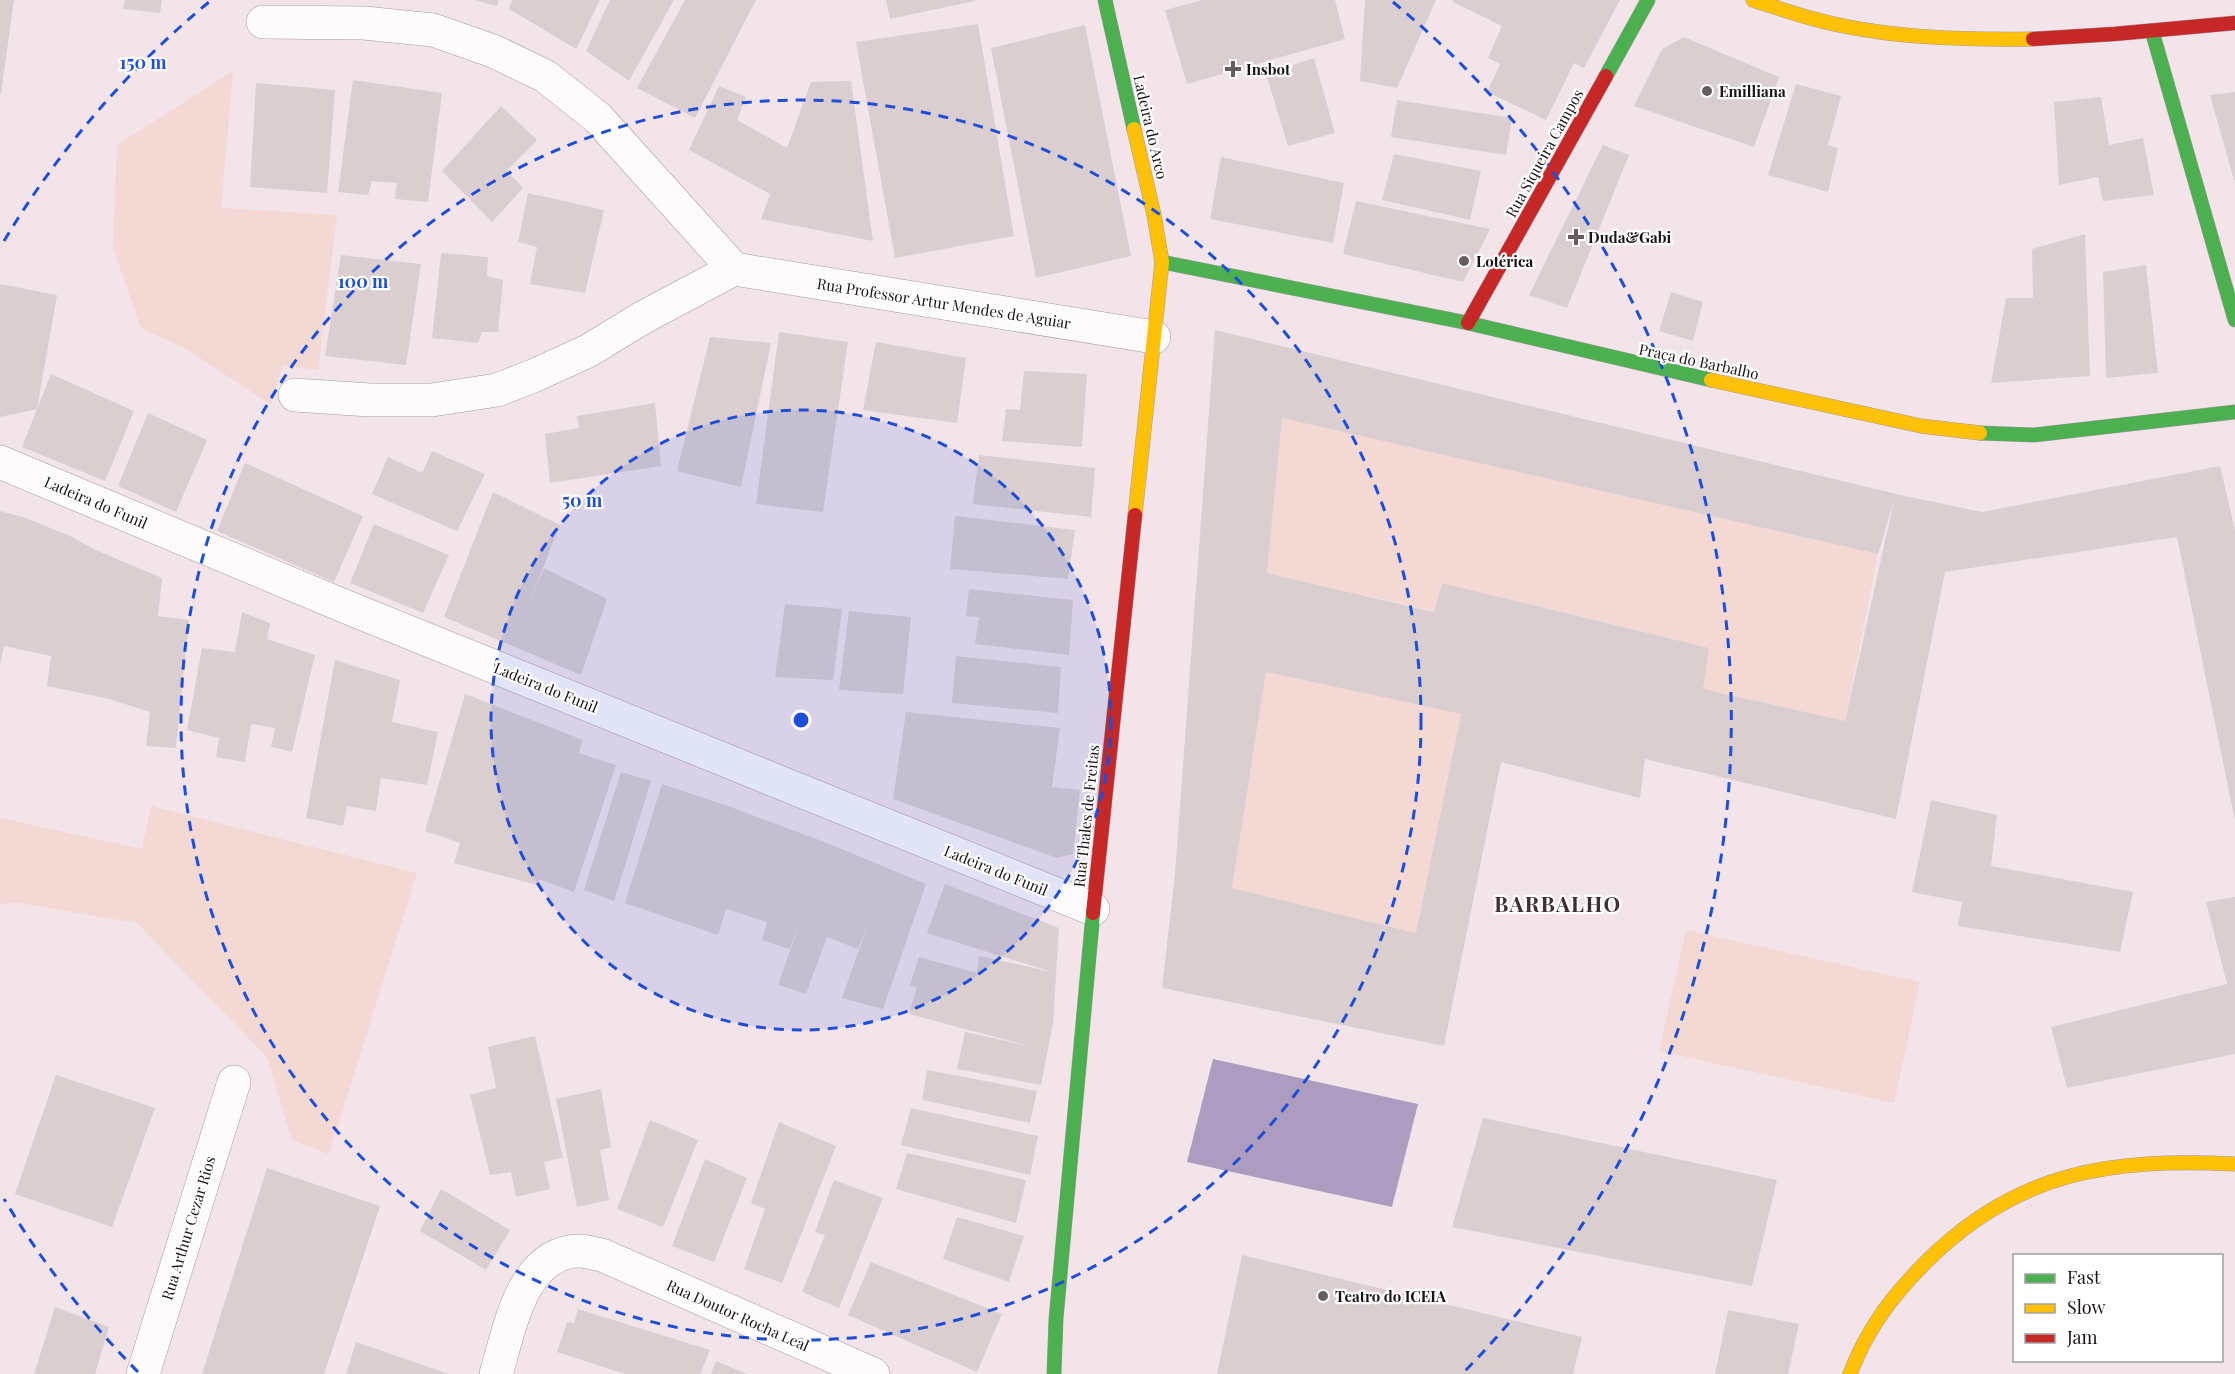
<svg xmlns="http://www.w3.org/2000/svg" width="2235" height="1374" font-family="'Playfair Display',serif">
  <style>
    .green { fill: #f3d8d3 }
    .water { fill: #ac9dc0 }
    .building { fill: #dbced1; fill-rule: evenodd }
    .lines { fill: none; stroke-linecap: round; stroke-linejoin: round }
    .street-casing { stroke: #a59a9f; stroke-width: 34 }
    .fast-casing { stroke: #a59a9f; stroke-width: 15 }
    .slow-casing { stroke: #a59a9f; stroke-width: 15 }
    .jam-casing { stroke: #a59a9f; stroke-width: 15 }
    .street { stroke: #fdfbfc; stroke-width: 33 }
    .fast { stroke: #4caf50; stroke-width: 14 }
    .slow { stroke: #ffc107; stroke-width: 14 }
    .jam { stroke: #c62828; stroke-width: 14 }
    .ring { fill: none; stroke: #1d4ed8; stroke-width: 3; stroke-dasharray: 10 8 }
    .poi-dot { fill: #675c60; stroke: #fff; stroke-width: 2 }
    .labels { text-anchor: middle; dominant-baseline: central; stroke-width: 4.5; stroke-linejoin: round; paint-order: stroke }
    .poi-label { font-size: 15px; font-weight: bold; fill: #1b1216; stroke: #fff; text-anchor: start }
    .street-label { font-size: 15px; fill: #1b1216; stroke: #fff }
    .district-label { font-size: 21px; font-weight: bold; letter-spacing: 1.5px; fill: #412d36; stroke: #fff }
    .centre { fill: #1d4ed8; stroke: #fff; stroke-width: 3 }
    .ring-label { font-size: 18px; text-anchor: middle; font-weight: bold; fill: #1d4ed8; stroke: #fff; stroke-width: 4.5; stroke-linejoin: round; paint-order: stroke }
  </style>
  <rect width="100%" height="100%" fill="#f3e4ea"/>
  <!-- green -->
  <g class="green">
    <path d="M233,71L221,208L337,215L318,370L283,365L271,405L188,350L141,328L113,248L117,145Z"/>
    <path d="M1282,418L1878,554L1845,721L1703,689L1709,648L1442,583L1434,611L1267,573Z"/>
    <path d="M1266,672L1461,714L1451,761L1501,762L1462,944L1232,888Z"/>
    <path d="M151,806L417,873L329,1154L292,1140L267,1057L137,923L19,903L0,904V818L142,849Z"/>
    <path d="M1686,930L1920,982L1894,1103L1659,1051Z"/>
  </g>
  <!-- water -->
  <path class="water" d="M1213,1059L1418,1104L1392,1207L1187,1162Z"/>
  <!-- building -->
  <g class="building">
    <path d="M0,0H14L1,94H0Z"/>
    <path d="M125,0H162L160,13L123,9Z"/>
    <path d="M475,0H499L497,6Z"/>
    <path d="M512,0H600L576,49L509,9Z"/>
    <path d="M610,0H674L629,81L586,51Z"/>
    <path d="M685,0H756L695,118L637,88Z"/>
    <path d="M886,0H975V1L890,19Z"/>
    <path d="M1202,0H1335L1345,39L1187,84L1165,10Z"/>
    <path d="M1365,0H1436L1397,88L1360,81Z"/>
    <path d="M1453,0H1620L1584,68L1574,63L1546,120L1487,92L1500,64L1488,58L1502,26L1453,2Z"/>
    <path d="M978,24L1014,236L895,258L856,42Z"/>
    <path d="M1085,25L1131,256L1036,278L991,48Z"/>
    <path d="M1684,37L1779,77L1754,147L1634,106L1662,49Z"/>
    <path d="M1314,58L1335,133L1288,146L1266,74Z"/>
    <path d="M353,80L442,93L428,202L395,199L397,183L372,181L368,195L338,192Z"/>
    <path d="M851,81L873,241L761,219L770,194L689,150L719,86L746,97L737,120L787,148L811,82Z"/>
    <path d="M256,83L335,90L327,193L250,187Z"/>
    <path d="M1796,84L1841,96L1828,145L1838,148L1828,192L1768,175Z"/>
    <path d="M2235,92V180H2234L2210,95Z"/>
    <path d="M2101,97L2109,145L2143,138L2154,195L2103,201L2098,177L2059,185L2054,102Z"/>
    <path d="M1397,100L1512,118L1506,155L1391,137Z"/>
    <path d="M501,106L537,140L507,171L523,188L492,222L442,171Z"/>
    <path d="M1603,145L1629,155L1567,308L1529,295Z"/>
    <path d="M1394,154L1481,171L1470,220L1382,200Z"/>
    <path d="M1221,157L1344,183L1333,243L1210,219Z"/>
    <path d="M528,193L604,210L585,293L530,284L537,247L518,242Z"/>
    <path d="M1356,201L1490,229L1463,282L1343,254Z"/>
    <path d="M2085,234L2090,376L1991,383L2006,298H2033L2032,249Z"/>
    <path d="M441,253L488,257L487,276L503,280L498,332H482L478,343L432,338Z"/>
    <path d="M341,255L421,264L406,365L325,356Z"/>
    <path d="M2146,265L2158,373L2106,378L2103,272Z"/>
    <path d="M0,284L57,295L37,409L51,374L134,411L105,481L22,447L37,409L0,417Z"/>
    <path d="M1671,292L1703,302L1693,341L1659,331Z"/>
    <path d="M1215,330L1896,494L1982,512L2220,466L2235,530V821L2177,537L1945,572L1896,819L1645,759L1640,798L1501,762L1444,1046L1162,988L1175,874ZM1282,418L1878,554L1894,501L1845,721L1703,689L1709,648L1442,583L1434,612L1267,573ZM1266,672L1461,714L1416,933L1232,888Z"/>
    <path d="M779,332L848,342L823,512L756,504Z"/>
    <path d="M710,337L771,343L741,487L677,471Z"/>
    <path d="M876,342L966,358L957,423L863,410Z"/>
    <path d="M1024,371L1087,374L1082,447L1002,441L1006,409L1020,410Z"/>
    <path d="M655,403L661,466L550,483L545,434L579,428L577,416Z"/>
    <path d="M148,413L207,440L176,512L118,486Z"/>
    <path d="M432,451L485,474L457,531L372,494L388,457L422,473Z"/>
    <path d="M979,455L1095,468L1091,517L973,504Z"/>
    <path d="M245,463L363,516L334,582L217,531Z"/>
    <path d="M493,492L560,525L528,605L544,568L607,599L581,675L444,617Z"/>
    <path d="M0,511L23,517L68,535L96,550L162,578L158,616L189,620L176,748L146,746L150,712L109,699L47,686L51,656L4,646L0,665Z"/>
    <path d="M955,516L1075,530L1068,579L950,569Z"/>
    <path d="M374,524L449,555L423,613L350,583Z"/>
    <path d="M969,589L1073,600L1069,655L975,644L979,617L966,616Z"/>
    <path d="M785,604L842,609L833,680L775,677Z"/>
    <path d="M849,611L911,617L903,694L839,690Z"/>
    <path d="M242,612L270,623L267,639L315,655L292,752L271,747L275,728L251,724L245,762L216,757L219,738L187,730L202,648L235,652Z"/>
    <path d="M956,656L1061,667L1058,713L952,703Z"/>
    <path d="M335,660L400,680L392,722L438,732L427,785L381,778L376,811L347,806L343,826L306,818Z"/>
    <path d="M465,694L583,740L579,753L616,765L574,892L539,879L537,885L454,863L460,843L425,831Z"/>
    <path d="M906,712L1060,728L1052,787L1080,790L1073,854L1057,858L893,799Z"/>
    <path d="M621,772L651,781L614,901L584,890Z"/>
    <path d="M662,784L728,806L827,843L926,884L883,1009L842,998L870,919L858,949L827,937L806,994L778,985L798,927L789,949L762,940L767,922L726,909L718,935L625,903Z"/>
    <path d="M1931,800L1997,815L1991,866L2133,892L2120,952L1958,926L1962,902L1912,892Z"/>
    <path d="M945,884L1059,928L1053,1023L1041,1085L957,1069L965,1032L1029,1046L909,1014L917,987L910,985L919,957L977,973L979,956L1052,972L927,933Z"/>
    <path d="M2235,897V1054L2067,1088L2051,1027L2227,984L2206,902Z"/>
    <path d="M535,1036L563,1158L544,1162L550,1189L516,1197L511,1172L490,1175L470,1095L496,1088L488,1047Z"/>
    <path d="M927,1070L1037,1091L1030,1123L922,1100Z"/>
    <path d="M56,1075L155,1108L112,1227L15,1194Z"/>
    <path d="M601,1089L611,1147L600,1150L609,1200L577,1207L556,1099Z"/>
    <path d="M911,1108L1038,1136L1030,1175L901,1145Z"/>
    <path d="M1483,1118L1777,1180L1752,1286L1452,1227Z"/>
    <path d="M650,1120L698,1140L663,1227L617,1209Z"/>
    <path d="M779,1122L836,1146L782,1283L744,1269L765,1209L751,1203Z"/>
    <path d="M907,1153L1026,1180L1016,1223L896,1189Z"/>
    <path d="M705,1159L747,1178L714,1262L672,1246Z"/>
    <path d="M267,1168L380,1206L324,1374H202Z"/>
    <path d="M834,1180L883,1198L839,1308L802,1292L825,1235L815,1232Z"/>
    <path d="M441,1189L510,1230L486,1270L420,1231Z"/>
    <path d="M957,1217L1024,1236L1009,1282L943,1259Z"/>
    <path d="M1242,1255L1582,1337L1573,1374H1217Z"/>
    <path d="M871,1262L1002,1314L977,1372L848,1315Z"/>
    <path d="M55,1307L109,1327L95,1374H34Z"/>
    <path d="M578,1309L710,1350L700,1374H625L557,1352L567,1322L574,1323Z"/>
    <path d="M1728,1310L1799,1324L1788,1374H1715Z"/>
    <path d="M356,1342L449,1374H346Z"/>
    <path d="M716,1361L747,1374H711Z"/>
  </g>
  <g class="lines">
    <!-- street casing -->
    <g class="street-casing">
      <g id="street">
        <path d="M263,22L364,23L433,30L493,51L545,76L598,118L734,269"/>
        <path d="M734,269L1154,337"/>
        <path d="M295,395L370,400H432L497,390L533,376L588,351L642,318L734,269"/>
        <path d="M0,462L344,606L1093,909"/>
        <path d="M143,1374L234,1082"/>
        <path d="M496,1374C509,1332 521,1252 579,1251C586,1251 595,1254 602,1255L873,1374"/>
      </g>
    </g>
    <!-- fast casing -->
    <g class="fast-casing">
      <g id="fast">
        <path d="M1105,0L1134,129"/>
        <path d="M2152,31L2235,320"/>
        <path d="M1606,76L1648,0"/>
        <path d="M1162,262L1468,323L1711,380"/>
        <path d="M1980,433L2034,435L2235,412"/>
        <path d="M1054,1374L1056,1319L1093,913"/>
      </g>
    </g>
    <!-- slow casing -->
    <g class="slow-casing">
      <g id="slow">
        <path d="M1753,0C1772,6 1791,13 1810,18C1882,38 1959,40 2033,39"/>
        <path d="M1134,129L1154,215L1162,262L1135,515"/>
        <path d="M1711,380L1921,426L1980,433"/>
        <path d="M1850,1374C1867,1329 1892,1296 1926,1262C2017,1171 2111,1158 2235,1164"/>
      </g>
    </g>
    <!-- jam casing -->
    <g class="jam-casing">
      <g id="jam">
        <path d="M2033,39L2114,34L2235,23"/>
        <path d="M1468,323L1606,76"/>
        <path d="M1093,913L1135,515"/>
      </g>
    </g>
    <!-- street -->
    <use href="#street" class="street"/>
    <!-- fast -->
    <use href="#fast" class="fast"/>
    <!-- slow -->
    <use href="#slow" class="slow"/>
    <!-- jam -->
    <use href="#jam" class="jam"/>
  </g>
  <!-- distance rings -->
  <circle cx="801" cy="720" r="310" fill="#1d4ed8" fill-opacity=".12"/>
  <g class="ring">
    <circle cx="801" cy="720" r="310"/>
    <circle cx="801" cy="720" r="620"/>
    <path d="M138 1372A930 930 0 0 1 4 1199M4 241A930 930 0 0 1 209 2M1393 2A930 930 0 0 1 1464 1372"/>
  </g>
  <!-- markers -->
  <g class="poi-dot">
    <path d="M1230 60h6v6h6v6h-6v6h-6v-6h-6v-6h6z"/>
    <circle cx="1707" cy="91" r="6"/>
    <path d="M1573 228h6v6h6v6h-6v6h-6v-6h-6v-6h6z"/>
    <circle cx="1464" cy="261" r="6"/>
    <circle cx="1323" cy="1296" r="6"/>
  </g>
  <g class="labels">
    <!-- poi labels -->
    <g class="poi-label">
      <text x="1246" y="69">Insbot</text>
      <text x="1719" y="91">Emilliana</text>
      <text x="1588" y="237">Duda&amp;Gabi</text>
      <text x="1476" y="261">Lotérica</text>
      <text x="1335" y="1296">Teatro do ICEIA</text>
    </g>
    <!-- street labels -->
    <g class="street-label">
      <text transform="translate(1151 127) rotate(77)">Ladeira do Arco</text>
      <text transform="translate(1544 153) rotate(-61)">Rua Siqueira Campos</text>
      <text transform="translate(944 303) rotate(9)">Rua Professor Artur Mendes de Aguiar</text>
      <text transform="translate(1699 361) rotate(12)">Praça do Barbalho</text>
      <text transform="translate(96 502) rotate(23)">Ladeira do Funil</text>
      <text transform="translate(546 687) rotate(22)">Ladeira do Funil</text>
      <text transform="translate(1086 816) rotate(-84)">Rua Thales de Freitas</text>
      <text transform="translate(996 870) rotate(22)">Ladeira do Funil</text>
      <text transform="translate(188 1228) rotate(-73)">Rua Arthur Cezar Rios</text>
      <text transform="translate(738 1315) rotate(24)">Rua Doutor Rocha Leal</text>
    </g>
    <!-- district labels -->
    <g class="district-label">
      <text x="1558" y="903">BARBALHO</text>
    </g>
  </g>
  <circle cx="801" cy="720" r="9" class="centre"/>
  <g class="ring-label">
    <text x="143" y="69">150 m</text>
    <text x="363" y="288">100 m</text>
    <text x="582" y="507">50 m</text>
  </g>
  <!-- legend -->
  <rect x="2013" y="1254" width="210" height="108" fill="#ffffff" stroke="#a4a0a2" stroke-width="1.5"/>
  <rect x="2025" y="1274" width="30" height="9" fill="#4caf50" stroke="#a4a0a2" stroke-width="1.5"/>
  <text x="2067" y="1284" font-size="18" fill="#1b1216">Fast</text>
  <rect x="2025" y="1304" width="30" height="9" fill="#ffc107" stroke="#a4a0a2" stroke-width="1.5"/>
  <text x="2067" y="1314" font-size="18" fill="#1b1216">Slow</text>
  <rect x="2025" y="1334" width="30" height="9" fill="#c62828" stroke="#a4a0a2" stroke-width="1.5"/>
  <text x="2067" y="1344" font-size="18" fill="#1b1216">Jam</text>
</svg>
